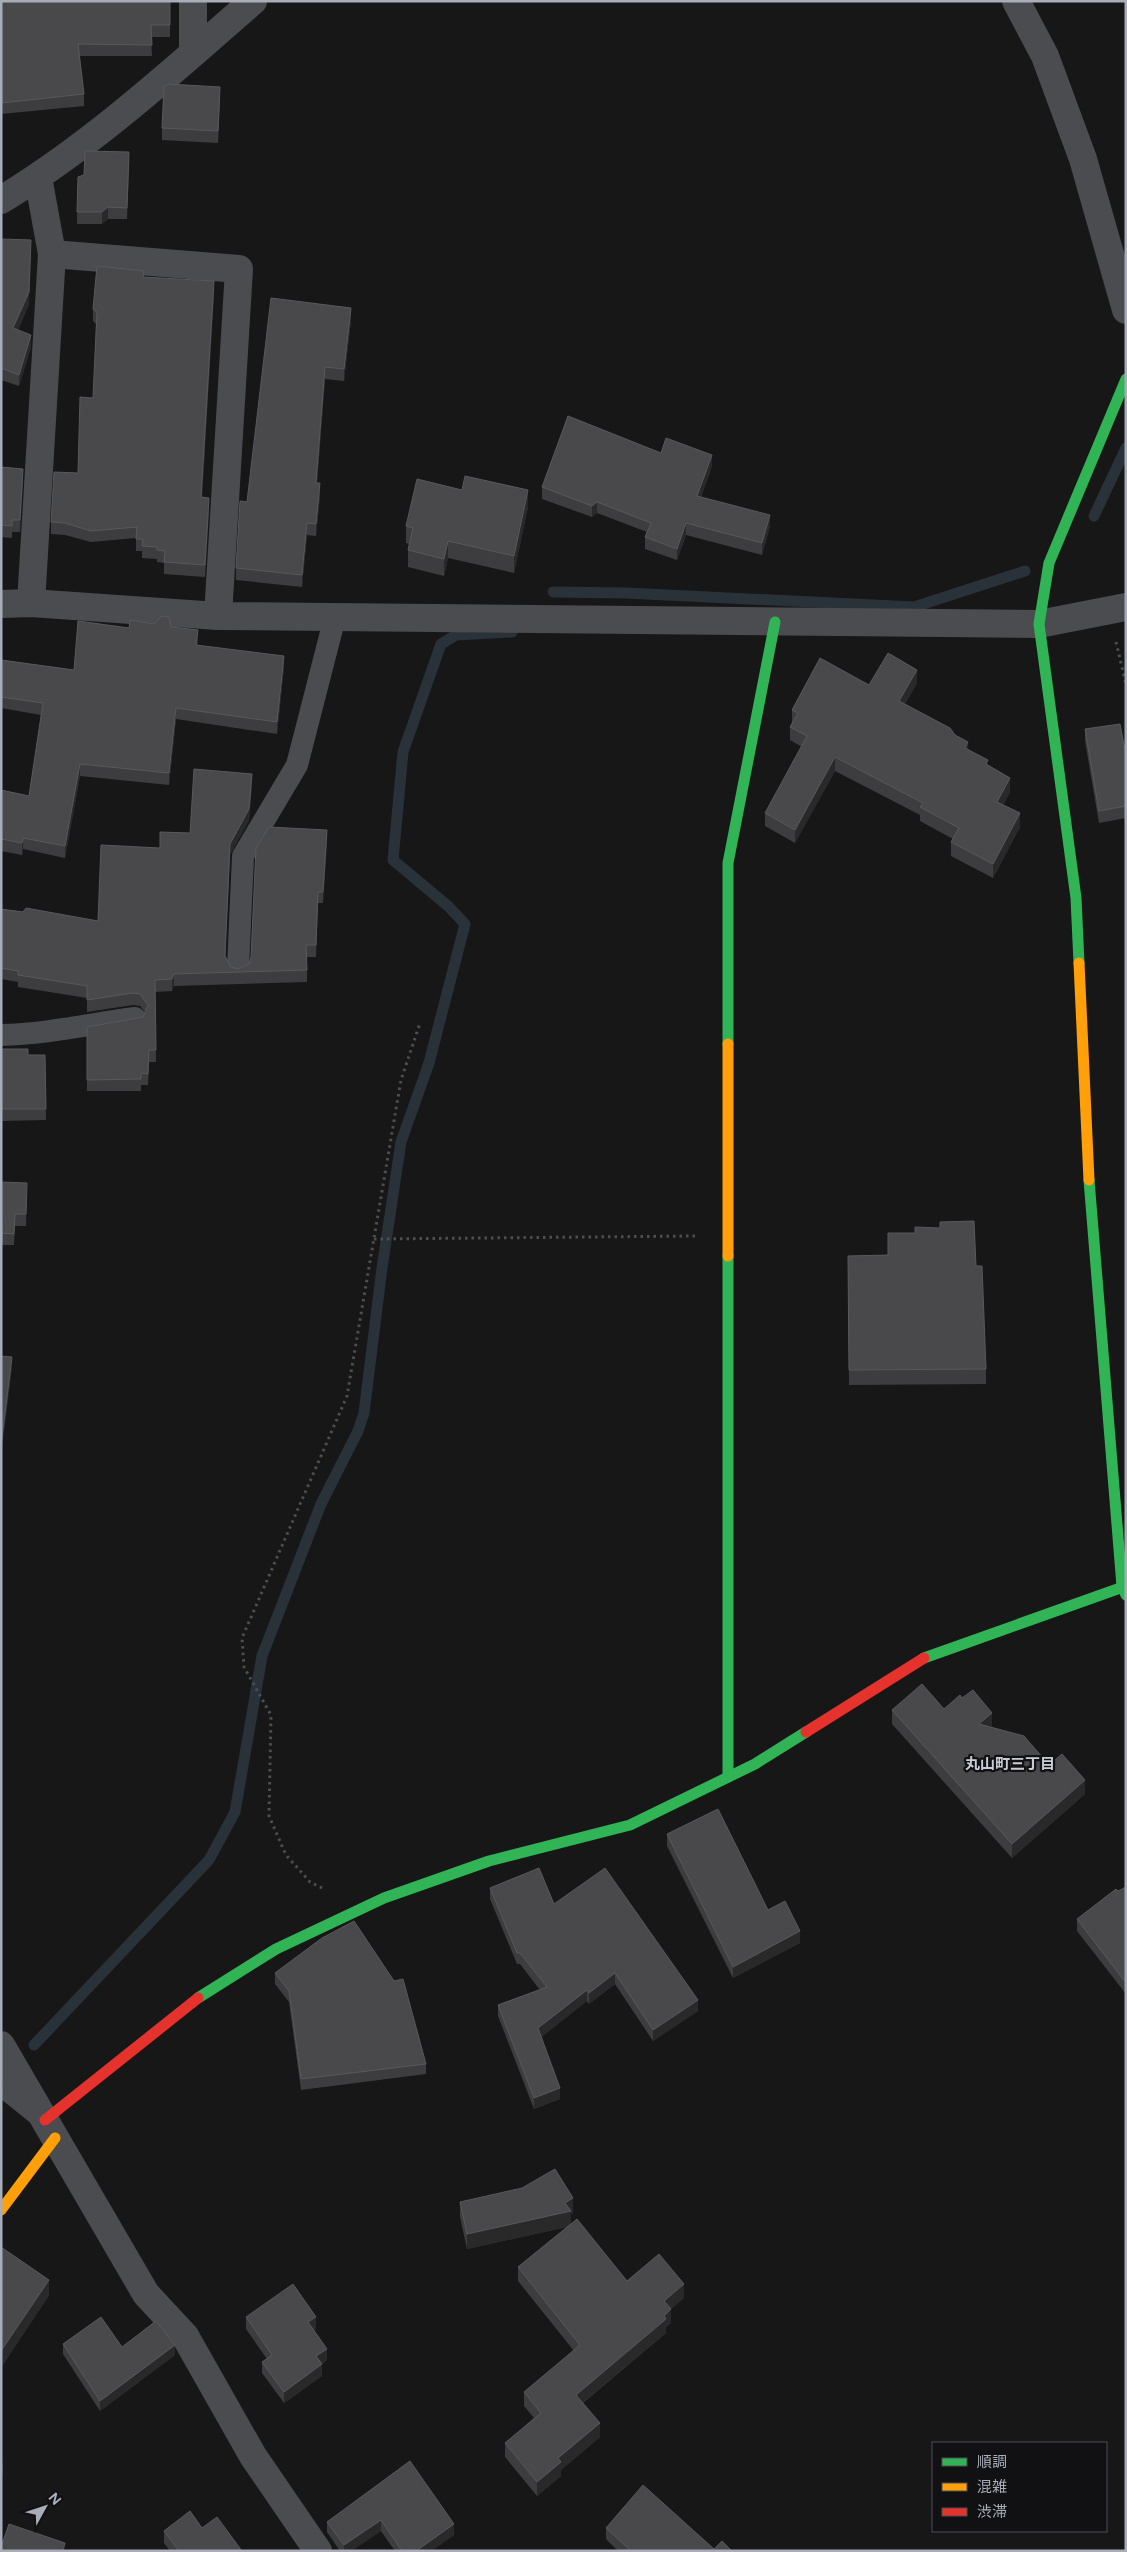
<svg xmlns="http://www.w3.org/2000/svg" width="1127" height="2552" font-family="Figtree,'Noto Sans JP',sans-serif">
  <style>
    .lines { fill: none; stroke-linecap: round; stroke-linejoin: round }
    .stream { stroke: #2a3239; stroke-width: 11 }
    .path { stroke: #4d4e52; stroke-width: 3; stroke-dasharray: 2.5 4; stroke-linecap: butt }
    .lane { stroke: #4b4c50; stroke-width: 22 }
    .street { stroke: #4b4c50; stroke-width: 28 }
    .fast { stroke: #30b455; stroke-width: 11 }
    .slow { stroke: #ff9f0a; stroke-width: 11 }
    .jam { stroke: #e5322d; stroke-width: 11 }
    .wall { fill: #3d3d3f }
    .shaded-wall { fill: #29292a }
    .building { fill: #49494c; stroke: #58595d }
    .labels { text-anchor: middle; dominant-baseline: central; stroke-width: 4.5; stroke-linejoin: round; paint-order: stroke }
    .neighbourhood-label { font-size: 15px; font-weight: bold; fill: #c9ccd4; stroke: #111113 }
  </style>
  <rect width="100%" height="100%" fill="#171717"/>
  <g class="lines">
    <!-- stream -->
    <g class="stream">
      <path d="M1094,516L1126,448"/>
      <path d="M553,592L626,593L914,607L1025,571"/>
      <path d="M34,2045L209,1860L235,1812L262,1656L321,1504L358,1431L364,1413L382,1268L401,1142L429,1063L465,924L448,906L393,860L403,752L441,644L456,635L512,632"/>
    </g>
    <!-- path -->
    <g class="path">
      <path d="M1116,642L1126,684"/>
      <path d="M374,1239L695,1236"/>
      <path d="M322,1888L310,1882L286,1855L269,1816L271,1715L244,1667L242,1638L347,1396L401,1080L420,1023"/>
    </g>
    <!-- lane -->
    <g class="lane">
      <path d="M238,968L243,856L297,765L335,617"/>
      <path d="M1,1035C46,1034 90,1024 135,1018"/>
      <path d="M1,2085L37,2114"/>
    </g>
    <!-- street -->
    <g class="street">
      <path d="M1016,1L1045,56L1083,159L1126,310"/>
      <path d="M193,52V1"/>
      <path d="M1,200C92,145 173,71 253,1"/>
      <path d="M52,254L239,269L218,616"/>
      <path d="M31,603L52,254L38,177"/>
      <path d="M1,604L31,603L218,616L1039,624L1126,607"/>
      <path d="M1,2045L146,2294L185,2336L253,2456L318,2551"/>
    </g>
    <!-- fast -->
    <g class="fast">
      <path d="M1079,963L1076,898L1039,624L1049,563L1126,379"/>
      <path d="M728,1044V863L775,622"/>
      <path d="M1089,1180L1122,1586L1126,1595"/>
      <path d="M728,1256V1777"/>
      <path d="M924,1658L1126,1586"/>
      <path d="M198,1998L276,1949L384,1898L489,1861L630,1825L755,1764L806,1732"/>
    </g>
    <!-- slow -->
    <g class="slow">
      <path d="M1079,963L1089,1180"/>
      <path d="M728,1044V1256"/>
      <path d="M1,2210L55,2138"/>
    </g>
    <!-- jam -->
    <g class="jam">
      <path d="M806,1732L924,1658"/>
      <path d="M45,2120L198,1998"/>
    </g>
  </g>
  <!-- wall -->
  <g class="wall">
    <path d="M1,1H170V37H151L152,56H79L84,94V106L1,114Z"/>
    <path d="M220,98L218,143L162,140V128Z"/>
    <path d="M129,164L127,219H108L102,224H77L78,177Z"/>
    <path d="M1,239L29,304L18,330L31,347L19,386L1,380Z"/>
    <path d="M144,277L214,293L202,498L209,510L205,577L164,574V563L157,562V559L142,558V551H136V538L91,542L65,535L51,534V522L78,473L93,398L96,324L93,321V309Z"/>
    <path d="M351,320L344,381L325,379L317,483L320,495L316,536L307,535L302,587L236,580V568L247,502Z"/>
    <path d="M661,453L712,466L701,497L770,526L762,555L686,535L677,560L645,549V537L647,532L597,513L592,517L542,499V487Z"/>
    <path d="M1,467L23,481L20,532H12V538L1,537Z"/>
    <path d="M528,507L514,573L448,558L444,576L408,567V550L409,544L406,543V526Z"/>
    <path d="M171,627L198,642L197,645L284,667L277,734L176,719L169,785L80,776L65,858L23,849L22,855L1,851V790L29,796L41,715L1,708V660L74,670L129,628Z"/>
    <path d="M917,683L905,704L955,735L968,749L988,766L1010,792L1003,805L1020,827L993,878L951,856V842L953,839L920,821V815L835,771L795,843L765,826V813L802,747L790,740V727L792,723V710L869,685Z"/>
    <path d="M1085,729L1126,755V818L1099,823L1085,741Z"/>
    <path d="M252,785L249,820L230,855L225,957L231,967L238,969L249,964L327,841L323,903H318L316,957H307V982L174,986L172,991L155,992L156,1062H149L148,1085H141V1091H87V1027L143,1017L145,1012L140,1006L133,1005L87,1012V998L18,987V982L1,979V909L98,921L160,848L190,833Z"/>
    <path d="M1,1049L28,1055H45L46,1120L1,1121Z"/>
    <path d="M1,1182L27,1195L26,1226H15L14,1245H2V1254Z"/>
    <path d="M888,1255L976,1266L986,1369V1384L849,1385L848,1256Z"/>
    <path d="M944,1709L992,1727L1049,1765L1085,1794L1012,1858L892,1724V1710Z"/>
    <path d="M667,1834L768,1910L800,1943L733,1978L667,1846Z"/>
    <path d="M1126,1887V1994L1077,1931V1919Z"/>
    <path d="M490,1888L554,1904L698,2011L653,2041L615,1984L589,2004L587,2001L541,2037L560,2099L534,2109L498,2016V2005L540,1990L520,1964H517L490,1899Z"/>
    <path d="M275,1973L426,2064V2074L301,2090L289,2002L275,1984Z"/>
    <path d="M460,2202L573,2213L571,2214V2223L627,2281L684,2298L671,2309V2323L666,2327V2333L583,2403L600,2437L561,2470V2476L537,2496L505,2457V2443L534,2418L524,2406V2392L574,2351L518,2281V2267L567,2227L467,2249L460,2217Z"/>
    <path d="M246,2317L316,2329L314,2330L327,2360L322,2364V2376L284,2403L262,2373V2362L267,2359L246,2329Z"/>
    <path d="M63,2344L122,2347L175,2355L100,2411L63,2354Z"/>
    <path d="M410,2461L454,2535L431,2551H395L381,2531L351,2551H340L327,2532V2522Z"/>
    <path d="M202,2528L242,2551H170L164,2543V2531Z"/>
    <path d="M606,2528L714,2549L732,2551H618L606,2539Z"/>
  </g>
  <!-- shaded-wall -->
  <g class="shaded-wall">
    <path d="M129,152V164L127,219V208Z"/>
    <path d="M108,207V219L102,224V212Z"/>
    <path d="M31,252L29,304L13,340V328Z"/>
    <path d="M214,281V293L201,509V497Z"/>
    <path d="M351,308V320L344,381V369Z"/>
    <path d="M31,335V347L19,386V375Z"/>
    <path d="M325,367V379L316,494V483Z"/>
    <path d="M712,455V466L697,507V496Z"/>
    <path d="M23,469V481L20,532V520Z"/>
    <path d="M320,483V495L316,536V524Z"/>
    <path d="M528,490V507L514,573V556Z"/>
    <path d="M209,498V510L205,577V565Z"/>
    <path d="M597,502V513L592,517V506Z"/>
    <path d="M770,515V526L762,555V543Z"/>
    <path d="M307,523V535L302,587V575Z"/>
    <path d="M686,523V535L677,560V549Z"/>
    <path d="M448,541V558L444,576V559Z"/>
    <path d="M198,630V642L196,656V645Z"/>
    <path d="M284,656V667L277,734V722Z"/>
    <path d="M917,670V683L899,715V701Z"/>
    <path d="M176,708V719L169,785V773Z"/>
    <path d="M968,742V756L965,748Z"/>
    <path d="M835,757V771L795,843V830Z"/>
    <path d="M80,764V776L65,858V846Z"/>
    <path d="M252,774V785L249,820L230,855L225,967L230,844Z"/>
    <path d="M1010,778V792L997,816V802Z"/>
    <path d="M1020,813V827L993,878V864Z"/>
    <path d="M327,830V841L323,903V892Z"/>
    <path d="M23,838V849L22,855V843Z"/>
    <path d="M174,974V986L172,991V979Z"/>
    <path d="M12,1357V1369L1,1457V1446Z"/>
    <path d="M992,1713V1727L979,1724Z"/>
    <path d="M1085,1780V1794L1012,1858V1844Z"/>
    <path d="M800,1931V1943L733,1978V1967Z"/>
    <path d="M615,1973V1984L589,2004V1993Z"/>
    <path d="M587,1990V2001L538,2040V2028Z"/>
    <path d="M698,2000V2011L653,2041V2030Z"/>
    <path d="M560,2088V2099L534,2109V2098Z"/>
    <path d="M573,2198V2213L571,2214V2226L467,2249V2234L565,2203Z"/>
    <path d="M49,2280V2296L1,2368V2351Z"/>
    <path d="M684,2284V2298L664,2315V2301Z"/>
    <path d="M671,2309V2323L666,2327V2333L576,2408V2395Z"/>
    <path d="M316,2317V2329L308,2334V2322Z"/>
    <path d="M175,2345V2355L100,2411V2401Z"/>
    <path d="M327,2349V2360L322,2364V2376L284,2403V2392L316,2356Z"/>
    <path d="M600,2423V2437L561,2470V2476L537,2496V2482L558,2458Z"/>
    <path d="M3,2463V2475L1,2478V2466Z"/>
    <path d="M381,2520V2531L351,2551H344V2545Z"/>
    <path d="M454,2524V2535L431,2551H416Z"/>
  </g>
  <!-- building -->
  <g class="building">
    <path d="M1,1H170V25H151L152,45L78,44L84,94L1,103Z"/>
    <path d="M168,84L220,87L218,131L162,128L164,87Z"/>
    <path d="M85,151L129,152L127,208L108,207L102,212H77L78,177L84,175Z"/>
    <path d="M1,239L31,240L29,292L13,328L31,335L19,375L1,368Z"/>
    <path d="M97,266L144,271L143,277L214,281L201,497L209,498L205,565L164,562L165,551L157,550V547L142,546L143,539H136L137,527L91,531L65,523L51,522L54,472L78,473L80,397L93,398L97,312L93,309Z"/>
    <path d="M271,298L351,308L344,369L325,367L316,483H320L316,524L307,523L302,575L236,568L240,501L247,502Z"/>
    <path d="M568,416L661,453L666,438L712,455L697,496L770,515L762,543L686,523L677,549L645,537L651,523L597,502L592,506L542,487Z"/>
    <path d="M1,467L23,469L20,520H12V526L1,525Z"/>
    <path d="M465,476L528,490L514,556L448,541L444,559L408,550L413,528L406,526L417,479L462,490Z"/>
    <path d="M162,616L169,617L171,627L198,630L196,645L284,656L277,722L176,708L169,773L80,764L65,846L23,838L22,843L1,839V790L29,796L43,703L1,697V660L74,670L78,621L129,628L130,620L154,624Z"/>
    <path d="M888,653L917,670L899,701L950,728L955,735L968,742L965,748L988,760L986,764L1010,778L997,802L1020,813L993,864L951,842L959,828L920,807L923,803L835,757L795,830L765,813L807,736L790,727L798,713L792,710L820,658L869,685Z"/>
    <path d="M1120,724L1126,755V806L1099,811L1085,729Z"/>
    <path d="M194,769L252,774L249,809L230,844L225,956L231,967L238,969L249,964L251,957L256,848L269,827L327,830L323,892H318L316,945H306L307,970L174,974L172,979L155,980L156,1050H149L148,1074L141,1073V1079L87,1080V1027L143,1017L148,1005L140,994L133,993L87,1000V986L18,975V971L1,968V909L23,912L26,908L98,921L101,845L160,848V832L190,833Z"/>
    <path d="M1,1049H28V1055H45L46,1109H1Z"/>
    <path d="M1,1182L27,1183L26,1214H15L14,1234L2,1233V1242Z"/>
    <path d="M974,1221L976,1266H982L986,1369L849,1370L848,1256L888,1255V1233H915V1227L940,1228V1222Z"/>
    <path d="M1,1356L12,1357L1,1446Z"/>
    <path d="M922,1684L944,1709L960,1695L962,1698L973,1690L992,1713L979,1724L1024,1736L1049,1765L1062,1754L1085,1780L1012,1844L892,1710Z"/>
    <path d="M718,1809L768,1910L785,1901L800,1931L733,1967L667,1834Z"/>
    <path d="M539,1868L554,1904L605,1868L698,2000L653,2030L615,1973L589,1993L587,1990L538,2028L560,2088L534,2098L498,2005L547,1987L520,1953H517L490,1888Z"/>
    <path d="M1126,1887V1983L1077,1919L1116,1889L1118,1891Z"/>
    <path d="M354,1921L394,1981L403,1979L426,2064L301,2079L289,1991L275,1973L322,1938Z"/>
    <path d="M555,2169L573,2198L565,2203L571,2211L467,2234L460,2202L522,2188Z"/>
    <path d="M577,2219L627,2281L659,2254L684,2284L664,2301L671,2309L664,2316L666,2319L576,2395L600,2423L558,2458L561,2462L537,2482L505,2443L541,2413L524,2392L580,2345L518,2267Z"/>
    <path d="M1,2247L49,2280L1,2351Z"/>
    <path d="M293,2284L316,2317L308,2322L327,2349L316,2356L322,2364L284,2392L262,2362L272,2355L246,2317Z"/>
    <path d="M101,2317L122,2347L156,2321L175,2345L100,2401L63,2344Z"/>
    <path d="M410,2461L454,2524L416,2551H402L381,2520L344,2545L327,2522Z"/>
    <path d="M643,2485L714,2549L722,2541L732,2551H631L606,2528Z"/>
    <path d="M190,2511L202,2528L217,2517L242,2551H179L164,2531Z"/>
    <path d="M9,2524L65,2543L63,2551H1V2547Z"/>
  </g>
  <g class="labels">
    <!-- neighbourhood labels -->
    <g class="neighbourhood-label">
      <text x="1010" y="1764">丸山町三丁目</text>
    </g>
  </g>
  <!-- border -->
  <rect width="1127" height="2552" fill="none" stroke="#a8adb8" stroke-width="5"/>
  <!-- legend -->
  <rect x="932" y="2442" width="175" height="90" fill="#111113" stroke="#4d4f55"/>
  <rect x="942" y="2458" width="25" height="8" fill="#30b455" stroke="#4d4f55"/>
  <text x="977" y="2467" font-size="15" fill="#a8adb8">順調</text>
  <rect x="942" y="2483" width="25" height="8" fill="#ff9f0a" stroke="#4d4f55"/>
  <text x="977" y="2492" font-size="15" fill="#a8adb8">混雑</text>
  <rect x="942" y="2508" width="25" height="8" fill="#e5322d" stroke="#4d4f55"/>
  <text x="977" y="2517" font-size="15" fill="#a8adb8">渋滞</text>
  <!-- north arrow -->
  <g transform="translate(45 2507) rotate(50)" stroke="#111113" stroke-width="4" paint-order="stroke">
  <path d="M0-4L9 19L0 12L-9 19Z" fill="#a8adb8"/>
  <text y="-8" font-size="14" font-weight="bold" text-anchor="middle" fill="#a8adb8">N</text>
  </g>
</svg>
